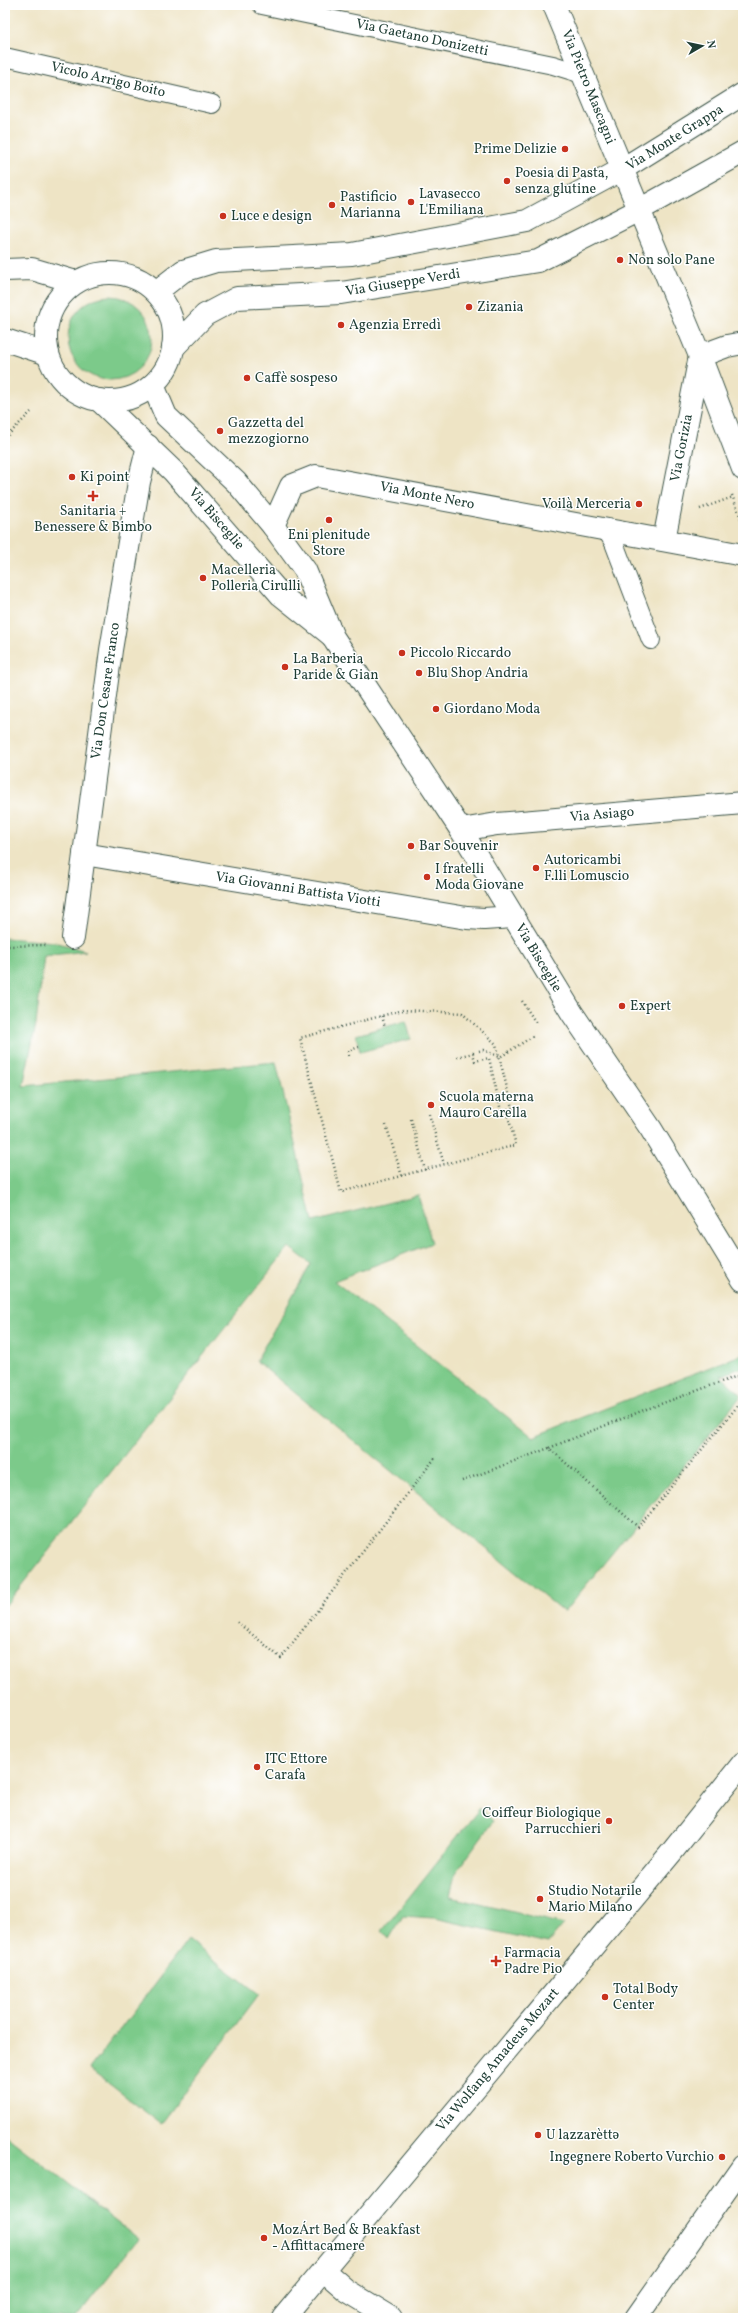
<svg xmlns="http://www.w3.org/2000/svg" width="748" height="2323" font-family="Vollkorn,serif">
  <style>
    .green { fill: #7cca8a; stroke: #4e845f }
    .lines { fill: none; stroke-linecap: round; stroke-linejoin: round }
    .lane-casing { stroke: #3e564a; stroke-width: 20 }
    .street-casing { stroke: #3e564a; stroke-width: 24 }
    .secondary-casing { stroke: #3e564a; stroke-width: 24 }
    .path { stroke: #3e564a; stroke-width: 2.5; stroke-dasharray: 1 3; stroke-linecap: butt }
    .lane { stroke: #fff; stroke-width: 18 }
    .street { stroke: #fff; stroke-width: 22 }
    .secondary { stroke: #fff; stroke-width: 22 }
    .poi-dot { fill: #c8321e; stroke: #fff; stroke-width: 1.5 }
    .labels { text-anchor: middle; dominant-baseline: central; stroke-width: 3; stroke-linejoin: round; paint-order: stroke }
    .street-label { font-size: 14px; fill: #1f3d34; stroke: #fff }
    .poi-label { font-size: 14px; fill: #1f3d34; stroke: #fff; text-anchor: start }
  </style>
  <rect width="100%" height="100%" fill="#fff"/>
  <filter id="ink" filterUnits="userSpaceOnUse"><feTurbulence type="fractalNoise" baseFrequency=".025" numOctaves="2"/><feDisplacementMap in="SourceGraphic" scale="8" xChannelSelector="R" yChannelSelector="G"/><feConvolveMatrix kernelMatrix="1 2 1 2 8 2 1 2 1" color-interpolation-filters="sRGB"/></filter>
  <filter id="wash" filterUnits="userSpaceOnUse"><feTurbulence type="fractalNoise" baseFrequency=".012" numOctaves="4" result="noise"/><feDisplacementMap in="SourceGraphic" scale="16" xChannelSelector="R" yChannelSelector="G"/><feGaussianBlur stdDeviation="0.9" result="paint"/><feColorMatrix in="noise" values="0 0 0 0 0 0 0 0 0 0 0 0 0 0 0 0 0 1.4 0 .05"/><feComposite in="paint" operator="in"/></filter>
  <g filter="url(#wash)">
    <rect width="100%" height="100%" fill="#eee4c5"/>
    <!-- green -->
    <g class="green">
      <circle cx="110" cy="338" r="42"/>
      <path d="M5,938L55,942L86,951L44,956L36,1024L23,1086L276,1062L313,1222L418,1195L432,1243L334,1281L533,1437L743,1354V1367L721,1376L742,1395L564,1612L256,1361L311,1264L289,1247L5,1606Z"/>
      <path d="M406,1021L411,1039L360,1052L356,1035Z"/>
      <path d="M480,1808L493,1821L455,1873L450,1897L564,1924L548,1943L434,1918L403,1916L389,1939L382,1931Z"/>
      <path d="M188,1940L259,1994L161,2124L90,2069Z"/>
      <path d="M5,2135L138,2239L76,2318H5Z"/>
    </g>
  </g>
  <g filter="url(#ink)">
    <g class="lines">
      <!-- lane casing -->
      <g class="lane-casing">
        <g id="lane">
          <path d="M262,5L553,65L582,74"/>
          <path d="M5,57L212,104"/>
          <path d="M607,531L614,543L651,640"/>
        </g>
      </g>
      <!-- street casing -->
      <g class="street-casing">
        <g id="street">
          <path d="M554,5L700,356L743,469"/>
          <path d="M700,356L727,346L743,343"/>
          <path d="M273,526L291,486L316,476L743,555"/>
          <path d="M664,540L700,356"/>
          <path d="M461,830L497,824L743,803"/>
          <path d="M84,854L467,918L484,919L513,917"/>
          <path d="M73,938L111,650L139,482L148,446"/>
          <path d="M323,2270L346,2290L392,2318"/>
          <path d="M283,2318L671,1853L743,1763"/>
          <path d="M636,2318L743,2166"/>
        </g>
      </g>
      <!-- secondary casing -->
      <g class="secondary-casing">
        <g id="secondary">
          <path d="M5,270L32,269L76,282"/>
          <circle cx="110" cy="337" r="64"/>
          <path d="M156,292L183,271L216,261L352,254L527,221L621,170L743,94"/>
          <path d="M5,340L48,354"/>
          <path d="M173,348L205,315L237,298L341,293L538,261L639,210L743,152"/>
          <path d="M153,385L166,416L236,482L273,526L305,570L333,637L461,830L572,1013L651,1129L743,1280"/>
          <path d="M99,400L173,471L281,595L331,635"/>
        </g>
      </g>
      <!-- path -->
      <g class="path">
        <path d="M5,438L31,412"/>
        <path d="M732,495L743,524"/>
        <path d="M700,509L733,497"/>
        <path d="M5,948L8,946L46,945"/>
        <path d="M522,1001L536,1023"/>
        <path d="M382,1016L385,1027"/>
        <path d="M479,1051L483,1050L500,1057L535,1035"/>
        <path d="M349,1056L348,1051L359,1047"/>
        <path d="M457,1057L473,1053L475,1061L489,1058L501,1111L512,1108L496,1044L462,1013L403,1010L300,1038L341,1192L516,1145L506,1109"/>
        <path d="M429,1114L444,1164"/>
        <path d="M411,1119L425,1170"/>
        <path d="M386,1125L402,1176"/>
        <path d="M740,1403L638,1527L549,1448L644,1410L743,1374"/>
        <path d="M462,1481L549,1448"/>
        <path d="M237,1622L281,1658L435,1458"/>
      </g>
      <!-- lane -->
      <use href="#lane" class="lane"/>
      <!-- street -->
      <use href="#street" class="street"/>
      <!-- secondary -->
      <use href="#secondary" class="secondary"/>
    </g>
  </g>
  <!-- markers -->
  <g class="poi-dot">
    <circle cx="565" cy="149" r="4"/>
    <circle cx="507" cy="181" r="4"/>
    <circle cx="411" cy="202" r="4"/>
    <circle cx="332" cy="205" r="4"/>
    <circle cx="223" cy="216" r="4"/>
    <circle cx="620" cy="260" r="4"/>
    <circle cx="469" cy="307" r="4"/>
    <circle cx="341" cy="325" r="4"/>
    <circle cx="247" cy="378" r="4"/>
    <circle cx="220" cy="431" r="4"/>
    <circle cx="72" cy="477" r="4"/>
    <path d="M91 490h4v4h4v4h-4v4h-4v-4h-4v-4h4z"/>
    <circle cx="639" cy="504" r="4"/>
    <circle cx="329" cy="520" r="4"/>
    <circle cx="203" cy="578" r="4"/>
    <circle cx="402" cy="653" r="4"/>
    <circle cx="285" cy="667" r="4"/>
    <circle cx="419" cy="673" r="4"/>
    <circle cx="436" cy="709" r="4"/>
    <circle cx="411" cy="846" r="4"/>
    <circle cx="536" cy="868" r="4"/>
    <circle cx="427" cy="877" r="4"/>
    <circle cx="622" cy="1006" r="4"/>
    <circle cx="431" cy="1105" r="4"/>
    <circle cx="257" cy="1767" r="4"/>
    <circle cx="609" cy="1821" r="4"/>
    <circle cx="540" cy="1899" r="4"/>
    <path d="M494 1955h4v4h4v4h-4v4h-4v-4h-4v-4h4z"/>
    <circle cx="605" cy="1997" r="4"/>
    <circle cx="538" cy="2135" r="4"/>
    <circle cx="722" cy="2157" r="4"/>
    <circle cx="264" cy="2238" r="4"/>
  </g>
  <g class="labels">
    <!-- street labels -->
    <g class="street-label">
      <text transform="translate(422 38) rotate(12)">Via Gaetano Donizetti</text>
      <text transform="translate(108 80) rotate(13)">Vicolo Arrigo Boito</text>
      <text transform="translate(588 87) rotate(68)">Via Pietro Mascagni</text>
      <text transform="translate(675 138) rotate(-32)">Via Monte Grappa</text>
      <text transform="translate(403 283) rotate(-9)">Via Giuseppe Verdi</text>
      <text transform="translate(682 448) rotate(-79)">Via Gorizia</text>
      <text transform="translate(427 496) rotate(11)">Via Monte Nero</text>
      <text transform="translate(216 519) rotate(49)">Via Bisceglie</text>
      <text transform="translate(106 691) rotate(-82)">Via Don Cesare Franco</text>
      <text transform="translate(602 815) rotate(-5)">Via Asiago</text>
      <text transform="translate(298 890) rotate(9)">Via Giovanni Battista Viotti</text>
      <text transform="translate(538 958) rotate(59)">Via Bisceglie</text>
      <text transform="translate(498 2060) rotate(-50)">Via Wolfang Amadeus Mozart</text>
    </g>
    <!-- poi labels -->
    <g class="poi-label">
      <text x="557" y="149" text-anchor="end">Prime Delizie</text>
      <text x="515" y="173">Poesia di Pasta,<tspan x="515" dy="16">senza glutine</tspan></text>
      <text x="419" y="194">Lavasecco<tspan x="419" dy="16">L'Emiliana</tspan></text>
      <text x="340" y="197">Pastificio<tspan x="340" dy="16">Marianna</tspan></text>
      <text x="231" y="216">Luce e design</text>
      <text x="628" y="260">Non solo Pane</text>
      <text x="477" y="307">Zizania</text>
      <text x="349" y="325">Agenzia Erredì</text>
      <text x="255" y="378">Caffè sospeso</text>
      <text x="228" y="423">Gazzetta del<tspan x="228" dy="16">mezzogiorno</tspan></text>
      <text x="80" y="477">Ki point</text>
      <text x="631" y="504" text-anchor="end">Voilà Merceria</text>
      <text x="93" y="511" text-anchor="middle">Sanitaria +<tspan x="93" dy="16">Benessere &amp; Bimbo</tspan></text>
      <text x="329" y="535" text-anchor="middle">Eni plenitude<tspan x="329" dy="16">Store</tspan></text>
      <text x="211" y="570">Macelleria<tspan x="211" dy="16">Polleria Cirulli</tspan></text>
      <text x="410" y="653">Piccolo Riccardo</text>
      <text x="293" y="659">La Barberia<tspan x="293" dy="16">Paride &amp; Gian</tspan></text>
      <text x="427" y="673">Blu Shop Andria</text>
      <text x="444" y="709">Giordano Moda</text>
      <text x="419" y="846">Bar Souvenir</text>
      <text x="544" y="860">Autoricambi<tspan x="544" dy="16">F.lli Lomuscio</tspan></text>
      <text x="435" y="869">I fratelli<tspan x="435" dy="16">Moda Giovane</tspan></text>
      <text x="630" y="1006">Expert</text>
      <text x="439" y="1097">Scuola materna<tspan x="439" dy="16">Mauro Carella</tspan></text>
      <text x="265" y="1759">ITC Ettore<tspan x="265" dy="16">Carafa</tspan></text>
      <text x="601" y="1813" text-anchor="end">Coiffeur Biologique<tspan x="601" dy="16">Parrucchieri</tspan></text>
      <text x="548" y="1891">Studio Notarile<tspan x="548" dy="16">Mario Milano</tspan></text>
      <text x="504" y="1953">Farmacia<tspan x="504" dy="16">Padre Pio</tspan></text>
      <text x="613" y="1989">Total Body<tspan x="613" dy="16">Center</tspan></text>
      <text x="546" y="2135">U lazzarèttә</text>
      <text x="714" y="2157" text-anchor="end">Ingegnere Roberto Vurchio</text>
      <text x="272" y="2230">MozÁrt Bed &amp; Breakfast<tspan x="272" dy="16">- Affittacamere</tspan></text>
    </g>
  </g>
  <!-- margin -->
  <rect width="748" height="2323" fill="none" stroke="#fff" stroke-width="20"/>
  <!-- north arrow -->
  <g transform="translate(702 46) rotate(81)" stroke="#ffffff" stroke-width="3" paint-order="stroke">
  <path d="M0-3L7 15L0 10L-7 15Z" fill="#1f3d34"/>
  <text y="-6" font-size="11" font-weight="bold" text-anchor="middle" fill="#1f3d34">N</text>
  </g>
</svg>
